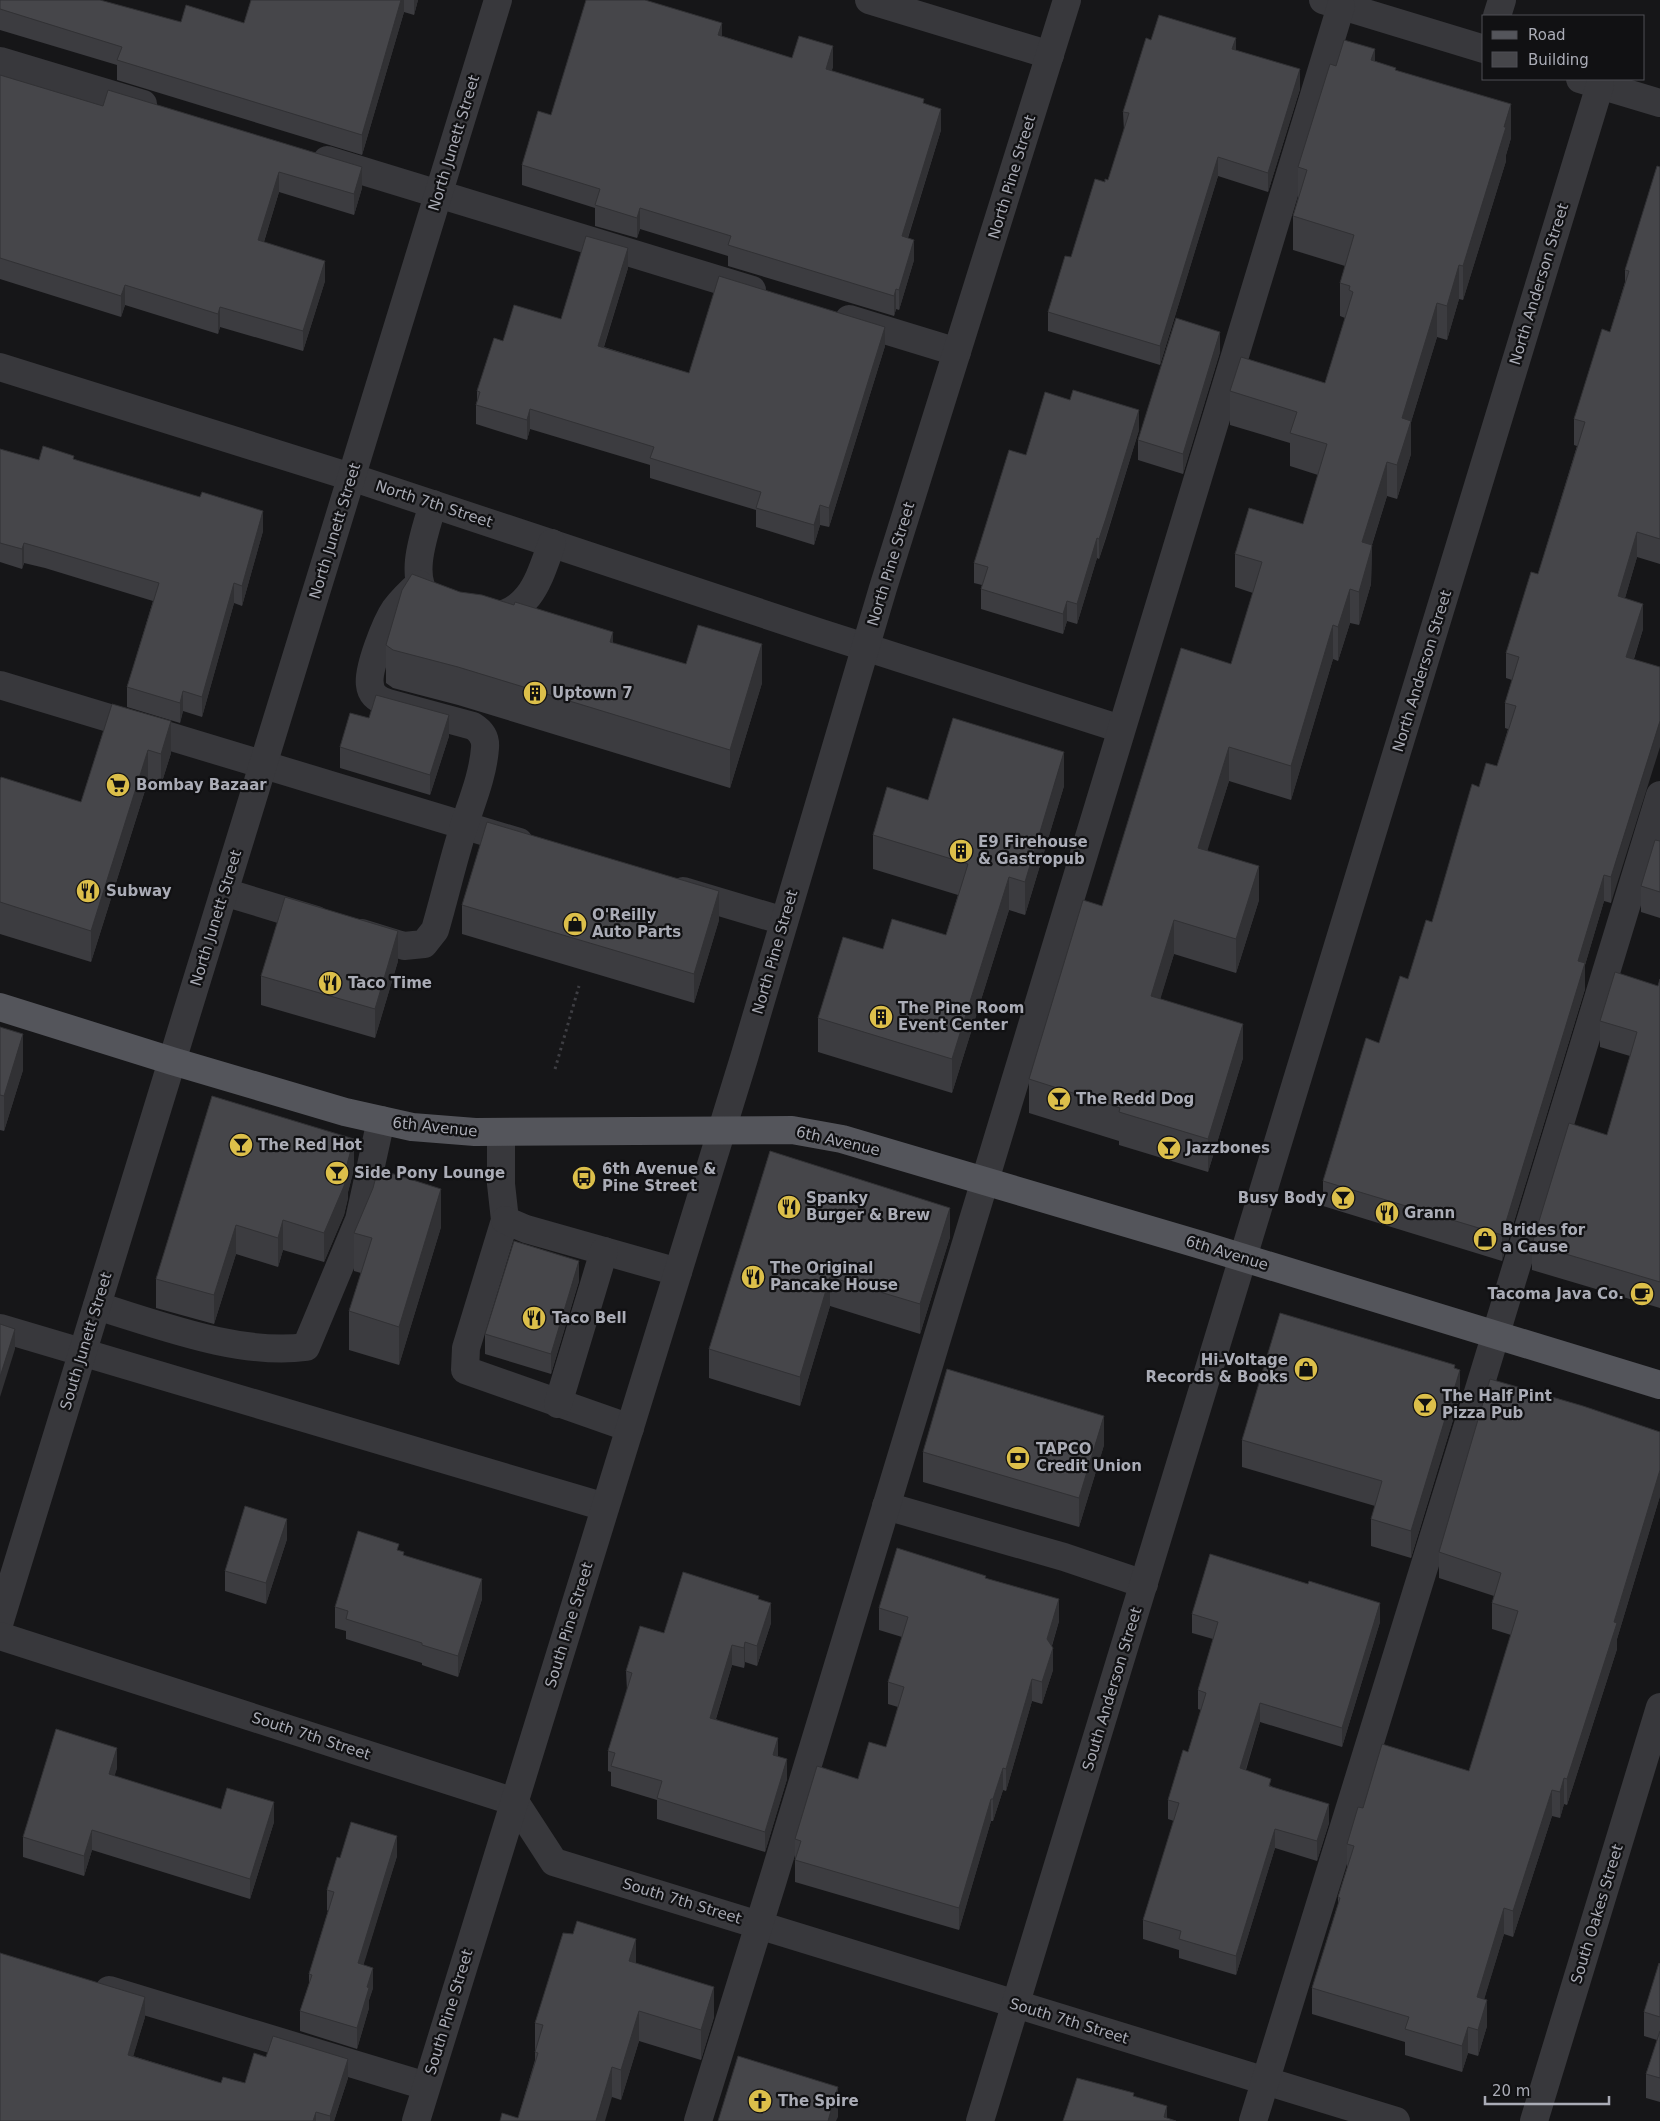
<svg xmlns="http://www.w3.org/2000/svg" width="1660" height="2121" font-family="'DejaVu Sans',sans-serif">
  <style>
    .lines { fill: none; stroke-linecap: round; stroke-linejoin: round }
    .path { stroke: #3e3e43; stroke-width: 3; stroke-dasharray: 2.5 4; stroke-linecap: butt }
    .minor { stroke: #38383c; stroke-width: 28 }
    .major { stroke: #54555b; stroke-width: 28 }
    .wall { fill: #3c3c40 }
    .shaded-wall { fill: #313134 }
    .building { fill: #46464a; stroke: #313134 }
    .labels { text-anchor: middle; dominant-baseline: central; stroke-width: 4.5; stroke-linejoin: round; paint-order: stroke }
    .street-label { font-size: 15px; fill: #aaacb6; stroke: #111113 }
    .poi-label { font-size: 15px; font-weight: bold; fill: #aaacb6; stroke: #111113; text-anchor: start }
  </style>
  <rect width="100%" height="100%" fill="#161618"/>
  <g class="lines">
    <!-- path -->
    <path class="path" d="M555,1069L579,986"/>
    <!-- minor -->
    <g class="minor">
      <path d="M869,0L1050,55"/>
      <path d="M1323,0L1484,49"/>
      <path d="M1497,16L1502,0"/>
      <path d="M0,61L143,104"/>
      <path d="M1580,79L1660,103"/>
      <path d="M327,160L752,290"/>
      <path d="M849,319L957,352"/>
      <path d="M0,367L351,477L818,632L1121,729"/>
      <path d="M430,599C406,580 426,529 433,504"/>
      <path d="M486,618C531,614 539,578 552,543"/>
      <path d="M0,685L519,842"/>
      <path d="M683,891L784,921"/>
      <path d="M224,892L316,920"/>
      <path d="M362,933L404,946L424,944L435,930C445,896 453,860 464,826C472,801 483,775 485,748C486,738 481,731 473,726L388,703C379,700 371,696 370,685C367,670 386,622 395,609C402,600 410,592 419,584"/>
      <path d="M501,1132V1184L505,1220L466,1348L465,1370L630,1428"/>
      <path d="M505,1220L526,1229L678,1272"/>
      <path d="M97,1306C160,1325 240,1356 306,1347L359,1220L381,1120"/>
      <path d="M0,1328L605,1507"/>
      <path d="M558,1404L604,1251"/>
      <path d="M886,1506L1064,1557L1144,1584"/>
      <path d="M0,1621L498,0"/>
      <path d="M0,1636L515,1802L554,1862L1396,2121"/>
      <path d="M109,1990L426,2086"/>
      <path d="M416,2121L744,1058L883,588L1067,0"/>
      <path d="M698,2121L772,1883L1341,6"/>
      <path d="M980,2121L1600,85"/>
      <path d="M1253,2121L1480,1386L1660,795"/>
      <path d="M1534,2121L1660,1707"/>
    </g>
    <!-- major -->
    <path class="major" d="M0,1007L172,1061L345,1112L412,1127L475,1132L792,1130L842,1139L1208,1247L1660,1385"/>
  </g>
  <!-- wall -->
  <g class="wall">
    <path d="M0,0L181,22L244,23L251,0H418L414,15L404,12L362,155L117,80V65L0,30Z"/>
    <path d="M722,36L792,58L833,67L831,71L924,104L941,130L908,238L914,260L899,310L896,309L894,316L728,266V256L640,229L637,238L595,226V208L522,185V165L551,115Z"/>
    <path d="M1151,40L1236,50L1300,89L1268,192L1218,176L1160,365L1048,331V312L1105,182L1108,180L1124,131L1123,112Z"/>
    <path d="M1375,61L1396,70L1511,138L1506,155V161L1463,300L1459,299L1447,340L1437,337L1411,422V454L1397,499L1387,496L1372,545L1371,584L1359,625L1350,623L1338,661L1333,659L1291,800L1229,781L1207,850L1259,900L1236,973L1174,954L1160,999L1243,1058L1208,1172L1119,1145V1141L1029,1113V1079L1102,906L1231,664L1253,593L1235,587V554L1303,524L1318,475L1290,466V443L1230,425V391L1325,383L1345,318L1340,316V283L1345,266L1293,250V216L1298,198V167L1336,66Z"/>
    <path d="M0,75L362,188L354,215L279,192L264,242L325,281L303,351L220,327L218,334L125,305L121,317L0,279Z"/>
    <path d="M1660,167V564L1637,557L1625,598L1643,629L1634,659L1611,903L1604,901L1585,965V989L1502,1261L1323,1206V1181L1379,1043L1408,979L1432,922L1479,787L1497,766L1508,729L1505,728V703L1512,680L1506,678V653L1538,574L1577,446L1574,445V419L1610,332L1625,282V270Z"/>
    <path d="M628,268L604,347L689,373L885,346L829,527L820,525L814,545L756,527V510L650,478V465L530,429L527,440L476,424V405L477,401V391L503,341L561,319Z"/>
    <path d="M1220,352L1183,474L1138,460V440Z"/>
    <path d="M1139,430L1106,538L1099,559L1097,558L1077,624L1067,621L1063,634L981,609V589L982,585L974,583V563Z"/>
    <path d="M0,449L39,460L74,459L263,531L242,606L234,603L202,717L183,711L180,723L127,707V687L153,601L45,568L24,563L22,569L0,562Z"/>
    <path d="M460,592L613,643L686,664L762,683L730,788L458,705L393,688L386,683V645Z"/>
    <path d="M112,704L171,753L161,785L148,781L91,962L0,934V780L81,802Z"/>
    <path d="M369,718L449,736L430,795L340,768V747Z"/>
    <path d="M1064,786L1025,915L1009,910L952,1093L818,1052V1018L883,949L946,935L958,895L873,869V835L928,800Z"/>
    <path d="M1660,841V918L1641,912V886Z"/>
    <path d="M462,905L719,920L694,1003L462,934Z"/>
    <path d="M398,961L375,1038L261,1005V976Z"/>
    <path d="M1660,979V1308L1532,1270V1244L1607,1135L1630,1056L1600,1047V1021L1658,986Z"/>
    <path d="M0,1027L23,1070L4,1131L0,1130Z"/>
    <path d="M212,1096L354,1169L348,1192V1198L344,1215L324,1262L283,1250L278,1267L236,1254L214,1324L156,1308V1279Z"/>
    <path d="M770,1151L950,1237L920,1334L830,1306L800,1406L709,1378V1349Z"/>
    <path d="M441,1227L399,1365L349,1350V1311L361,1273L354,1271V1233Z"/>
    <path d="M579,1281L551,1374L485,1354V1334Z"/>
    <path d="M1455,1368L1460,1397L1411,1558L1371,1546V1519L1375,1506L1242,1467V1440Z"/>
    <path d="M1660,1432V1496L1617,1639V1649L1567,1805L1564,1804L1560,1818L1552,1816L1513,1937L1504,1934L1484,1999L1487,2026L1478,2056L1468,2053L1462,2072L1405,2055V2042L1312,2014V1988L1338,1904V1897L1347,1868V1844L1363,1808L1469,1771L1511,1635L1492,1629V1603L1494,1596L1439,1578V1552Z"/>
    <path d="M1104,1445L1079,1527L923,1482V1452Z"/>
    <path d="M287,1539L266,1604L225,1591V1571Z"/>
    <path d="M399,1551L404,1555L482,1599L458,1677L422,1665V1663L346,1639V1631L335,1628V1607Z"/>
    <path d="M986,1578L1059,1621L1052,1646L1053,1670L1042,1704L1032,1701L1006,1791L1003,1790L993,1821H991L959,1930L795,1882V1839L858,1779L886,1747L898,1707L888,1704V1682L902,1637L879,1630V1608Z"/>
    <path d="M759,1599L771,1623L757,1666L745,1662L744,1668L732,1665L716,1719L778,1756L787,1779L765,1852L657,1819V1800L611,1786V1772L608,1771V1751L627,1691L626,1671L664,1633Z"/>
    <path d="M1192,1614L1380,1622L1342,1747L1260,1722L1246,1770L1329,1823L1317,1861L1275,1848L1236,1975L1179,1958V1950L1143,1939V1920L1174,1821L1168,1819V1800L1188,1752L1201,1710L1198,1709V1690L1213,1639L1192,1633Z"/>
    <path d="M117,1768L114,1776L221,1809L274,1822L250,1899L92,1850L84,1876L23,1857V1837Z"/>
    <path d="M397,1856L363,1965L373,1988L369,2000V2008L357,2049L300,2031V2011L309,1984V1974L328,1911L327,1910V1890L340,1858Z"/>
    <path d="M636,1963L714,2017L701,2060L639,2041L621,2100L612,2097L518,2118L535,2060V2023Z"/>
    <path d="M1660,1964V2102L1646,2098V2074L1657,2040L1644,2036V2012Z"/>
    <path d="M145,2017L133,2056L221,2083H245L266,2057L348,2078L334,2121H0Z"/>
  </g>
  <!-- shaded-wall -->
  <g class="shaded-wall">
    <path d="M401,0H404V12L362,155V135Z"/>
    <path d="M414,0H418L414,15Z"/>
    <path d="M722,23V44L718,35Z"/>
    <path d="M1236,38V57L1232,49Z"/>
    <path d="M833,46V67L826,89V69Z"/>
    <path d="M1375,49V83L1371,60Z"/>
    <path d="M1300,69V89L1268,192V173Z"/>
    <path d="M1511,104V138L1506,155V161L1463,300V266Z"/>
    <path d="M941,109V130L902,256V236Z"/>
    <path d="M1218,157V176L1160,365V346Z"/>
    <path d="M362,167V188L354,215V194Z"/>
    <path d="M279,172V192L258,261V240Z"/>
    <path d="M640,208V229L637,238V218Z"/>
    <path d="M914,240V260L899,310V290Z"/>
    <path d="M628,248V268L598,365V346Z"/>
    <path d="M325,261V281L303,351V331Z"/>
    <path d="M1459,265V299L1447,340V306Z"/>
    <path d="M125,285V305L121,317V296Z"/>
    <path d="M896,289V309L894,316V296Z"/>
    <path d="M1437,303V337L1411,422V454L1397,499V465L1402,418Z"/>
    <path d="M220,307V327L218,334V314Z"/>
    <path d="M885,327V346L829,527V508Z"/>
    <path d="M1220,332V352L1183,474V454Z"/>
    <path d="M530,409V429L527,440V420Z"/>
    <path d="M1139,410V430L1099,559V539Z"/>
    <path d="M1387,462V496L1362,576V542Z"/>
    <path d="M820,505V525L814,545V525Z"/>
    <path d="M263,511V531L242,606V586Z"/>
    <path d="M1637,532V557L1618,622V596Z"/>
    <path d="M1097,538V558L1077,624V604Z"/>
    <path d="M24,543V563L22,569V549Z"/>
    <path d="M1372,545L1371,584L1359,625V592Z"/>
    <path d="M234,583V603L202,717V697Z"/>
    <path d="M1350,589V623L1338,661V627Z"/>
    <path d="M1067,601V621L1063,634V614Z"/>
    <path d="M1643,604V629L1626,683V657Z"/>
    <path d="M1333,625V659L1291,800V766Z"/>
    <path d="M613,632V670L610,642Z"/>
    <path d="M762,644V683L730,788V750Z"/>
    <path d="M183,691V711L180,723V703Z"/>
    <path d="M449,715V736L430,795V775Z"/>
    <path d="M171,721V753L161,785V754Z"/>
    <path d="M1660,721V747L1611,903V877Z"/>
    <path d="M1229,747V781L1198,881V848Z"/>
    <path d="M148,750V781L91,962V931Z"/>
    <path d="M1064,752V786L1025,915V882Z"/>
    <path d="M1259,866V900L1236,973V939Z"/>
    <path d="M1604,875V901L1585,965V989L1502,1261V1235L1578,961Z"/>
    <path d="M1009,877V910L952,1093V1059Z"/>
    <path d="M719,891V920L694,1003V974Z"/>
    <path d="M1174,920V954L1151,1030V996Z"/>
    <path d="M398,931V961L375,1038V1009Z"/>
    <path d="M1243,1024V1058L1208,1172V1139Z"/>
    <path d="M23,1034V1070L4,1131V1096Z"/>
    <path d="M354,1139V1169L348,1192V1198L344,1215L324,1262V1233L346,1168Z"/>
    <path d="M441,1189V1227L399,1365V1327Z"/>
    <path d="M950,1208V1237L920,1334V1304Z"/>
    <path d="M283,1220V1250L278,1267V1238Z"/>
    <path d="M236,1225V1254L214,1324V1295Z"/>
    <path d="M579,1261V1281L551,1374V1354Z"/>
    <path d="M830,1277V1306L800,1406V1377Z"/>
    <path d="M15,1329V1349L0,1397V1377Z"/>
    <path d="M1455,1365V1387L1460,1370V1397L1411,1558V1531Z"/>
    <path d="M1104,1416V1445L1079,1527V1498Z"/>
    <path d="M1660,1470V1496L1617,1639V1649L1567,1805V1779Z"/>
    <path d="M287,1519V1539L266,1604V1583Z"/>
    <path d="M482,1579V1599L458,1677V1656Z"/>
    <path d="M1059,1599V1621L1047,1661V1639Z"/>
    <path d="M771,1603V1623L757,1666V1646Z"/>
    <path d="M1380,1603V1622L1342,1747V1728Z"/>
    <path d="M745,1642V1662L744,1668V1648Z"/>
    <path d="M732,1645V1665L710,1738V1718Z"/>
    <path d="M1053,1648V1670L1042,1704V1682Z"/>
    <path d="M1032,1679V1701L1006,1791V1769Z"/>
    <path d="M1260,1703V1722L1240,1787V1768Z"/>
    <path d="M778,1738V1759L773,1755Z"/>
    <path d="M117,1748V1768L109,1795V1774Z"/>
    <path d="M787,1759V1779L765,1852V1832Z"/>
    <path d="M1003,1768V1790L993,1821V1799Z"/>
    <path d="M1564,1778V1804L1560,1818V1792Z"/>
    <path d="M1552,1790V1816L1513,1937V1911Z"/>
    <path d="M991,1799V1821L959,1930V1908Z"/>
    <path d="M274,1802V1822L250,1899V1879Z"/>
    <path d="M1329,1804V1823L1317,1861V1841Z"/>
    <path d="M1275,1829V1848L1236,1975V1956Z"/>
    <path d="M92,1830V1850L84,1876V1856Z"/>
    <path d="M397,1836V1856L358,1983V1963Z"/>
    <path d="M1504,1908V1934L1477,2023V1997Z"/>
    <path d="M636,1939V1969L629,1961Z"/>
    <path d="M373,1968V1988L369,2000V2008L357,2049V2028L367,1987Z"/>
    <path d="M714,1987V2017L701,2060V2030Z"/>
    <path d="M145,1997V2017L128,2074V2055Z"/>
    <path d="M1487,2000V2026L1478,2056V2030Z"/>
    <path d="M639,2011V2041L621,2100V2070Z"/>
    <path d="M1468,2027V2053L1462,2072V2046Z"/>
    <path d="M348,2059V2078L334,2121H330V2116Z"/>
    <path d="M612,2067V2097L605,2121H596Z"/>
    <path d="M838,2087V2117L836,2121H828Z"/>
    <path d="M1167,2106V2121L1164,2117Z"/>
    <path d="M316,2112V2121H313Z"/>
  </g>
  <!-- building -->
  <g class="building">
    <path d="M0,0H100L181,22L186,5L244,23L251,0H401L362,135L117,60L122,47L0,9Z"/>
    <path d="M586,0H645L722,23L718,35L792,58L799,36L833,46L826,69L924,99L923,103L941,109L902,236L914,240L899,290L896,289L894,296L728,245L731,236L640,208L637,218L595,205L600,189L522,165L538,111L551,115Z"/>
    <path d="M1159,15L1236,38L1232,49L1300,69L1268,173L1218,157L1160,346L1048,312L1065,256L1071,257L1095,179L1105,182V179L1108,180L1129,113L1123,112L1146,38L1151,40Z"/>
    <path d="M1344,40L1375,49L1371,60L1396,68L1395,70L1511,104L1504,127H1506L1463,266L1459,265L1447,306L1437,303L1402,418L1411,421L1397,465L1387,462L1362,542L1372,545L1371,550L1359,592L1350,589L1338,627L1333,625L1291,766L1229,747L1198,848L1259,866L1236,939L1174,920L1151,996L1243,1024L1208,1139L1119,1112L1120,1108L1029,1079L1083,900L1102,906L1181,648L1231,664L1262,562L1235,554L1249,508L1303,524L1327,444L1290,433L1297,412L1230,391L1241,357L1325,383L1353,292L1349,290L1350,286L1340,283L1354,235L1293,216L1307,170L1298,167L1330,64L1336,66Z"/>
    <path d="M0,75L103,106L108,90L362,167L354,194L279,172L258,240L325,261L303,331L220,307L218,314L125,285L121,296L0,258Z"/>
    <path d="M1657,166L1660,167V539L1637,532L1618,596L1643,604L1626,657L1660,667V721L1611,877L1604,875L1578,961L1585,963L1502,1235L1323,1181L1366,1038L1379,1043L1400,976L1408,979L1426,920L1432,922L1472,784L1479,787L1486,763L1497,766L1516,706L1505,703L1519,657L1506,653L1531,572L1538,574L1585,422L1574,419L1602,329L1610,332L1629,271L1625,270Z"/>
    <path d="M586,236L628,248L598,346L689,373L719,276L885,327L829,508L820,505L814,525L756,508L761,492L650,458L654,447L530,409L527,420L476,405L480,392L477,391L494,338L503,341L514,305L561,319Z"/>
    <path d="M1176,318L1220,332L1183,454L1138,440Z"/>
    <path d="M1073,390L1139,410L1106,518L1099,539L1097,538L1077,604L1067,601L1063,614L981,589L988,567L974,563L1009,450L1026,455L1045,392L1070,400Z"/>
    <path d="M43,446L74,456L73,459L200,497L202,492L263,511L242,586L234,583L202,697L183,691L180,703L127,687L159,583L45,549L24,543L22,549L0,543V449L39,460Z"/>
    <path d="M412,574L460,592L482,595L514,605L515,602L613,632L610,642L686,664L698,625L762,644L730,750L458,667L393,650L386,645L402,590Z"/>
    <path d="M376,695L449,715L430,775L340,747L350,713L369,718Z"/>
    <path d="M112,704L171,721L161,754L148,750L91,931L0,902V780L1,777L81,802Z"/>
    <path d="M953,718L1064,752L1025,882L1009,877L952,1059L818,1018L843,937L883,949L892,919L946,935L968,864L873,835L887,787L928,800Z"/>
    <path d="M487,822L719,891L694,974L462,905Z"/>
    <path d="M1655,840L1660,841V892L1641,886Z"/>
    <path d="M285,897L398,931L375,1009L261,976Z"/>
    <path d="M1615,972L1658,986L1660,979V1282L1532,1244L1569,1123L1607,1135L1637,1032L1600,1021Z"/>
    <path d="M0,1027L23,1034L4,1096L0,1095Z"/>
    <path d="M212,1096L354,1139L346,1168L348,1169L344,1186L324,1233L283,1220L278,1238L236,1225L214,1295L156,1279Z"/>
    <path d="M770,1151L950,1208L920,1304L830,1277L800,1377L709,1349Z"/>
    <path d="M378,1169L441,1189L399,1327L349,1311L372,1238L354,1233L373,1188Z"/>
    <path d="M514,1241L579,1261L551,1354L485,1334Z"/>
    <path d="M1280,1313L1455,1365L1454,1368L1460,1370L1411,1531L1371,1519L1382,1481L1242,1440Z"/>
    <path d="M0,1324L15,1329L0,1377Z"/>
    <path d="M947,1369L1104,1416L1079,1498L923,1452Z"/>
    <path d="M1490,1379L1583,1406L1660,1432V1470L1614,1622L1617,1623L1567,1779L1564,1778L1560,1792L1552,1790L1513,1911L1504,1908L1477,1997L1487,2000L1478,2030L1468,2027L1462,2046L1405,2029L1409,2017L1312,1988L1340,1898L1338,1897L1354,1846L1347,1844L1358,1807L1363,1808L1382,1744L1469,1771L1518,1611L1492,1603L1501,1573L1439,1552Z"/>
    <path d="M245,1506L287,1519L266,1583L225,1571Z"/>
    <path d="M358,1531L399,1544L397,1550L404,1552L403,1555L482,1579L458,1656L422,1645V1643L346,1619L348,1611L335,1607Z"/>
    <path d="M897,1548L986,1576L985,1578L1059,1599L1047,1639L1053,1648L1042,1682L1032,1679L1006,1769L1003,1768L993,1799H991L959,1908L795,1860L801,1841L795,1839L817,1766L858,1779L869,1742L886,1747L904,1687L888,1682L908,1617L879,1608Z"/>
    <path d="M1210,1554L1308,1584L1309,1581L1380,1603L1342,1728L1260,1703L1240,1768L1271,1779L1269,1786L1329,1804L1317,1841L1275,1829L1236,1956L1179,1939L1181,1931L1143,1920L1179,1803L1168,1800L1183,1750L1188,1752L1206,1693L1198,1690L1218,1622L1192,1614Z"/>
    <path d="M683,1572L759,1596L758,1599L771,1603L757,1646L745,1642L744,1648L732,1645L710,1718L778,1738L773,1755L787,1759L765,1832L657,1798L662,1781L611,1766L615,1753L608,1751L632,1673L626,1671L640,1626L664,1633Z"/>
    <path d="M56,1729L117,1748L109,1774L221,1809L227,1788L274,1802L250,1879L92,1830L84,1856L23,1837Z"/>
    <path d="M351,1822L397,1836L358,1963L373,1968L367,1987L369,1988L357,2028L300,2011L312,1975L309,1974L334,1892L327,1890L337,1857L340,1858Z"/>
    <path d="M577,1921L636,1939L629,1961L714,1987L701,2030L639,2011L621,2070L612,2067L596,2121H500L502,2113L518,2118L538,2053L535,2052L543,2025L535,2023L563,1933L573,1934Z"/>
    <path d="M0,1953L145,1997L128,2055L221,2083L223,2077L245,2083L254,2053L266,2057L273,2036L348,2059L330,2116L316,2112L313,2121H0Z"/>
    <path d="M1659,1963L1660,1964V2017L1644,2012Z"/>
    <path d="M1660,2031V2078L1646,2074Z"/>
    <path d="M738,2056L838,2087L828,2121H718Z"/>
    <path d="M1077,2078L1134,2093L1133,2096L1167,2106L1164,2117L1176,2121H1063Z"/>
  </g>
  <!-- icons -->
  <defs>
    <g id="building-disc" transform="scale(1.25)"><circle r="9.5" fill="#dcbf4a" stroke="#111113"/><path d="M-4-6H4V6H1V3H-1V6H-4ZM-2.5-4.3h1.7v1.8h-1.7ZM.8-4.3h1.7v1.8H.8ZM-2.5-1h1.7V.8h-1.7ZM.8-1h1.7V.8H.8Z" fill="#111"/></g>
    <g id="supermarket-disc" transform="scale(1.25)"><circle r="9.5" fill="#dcbf4a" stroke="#111113"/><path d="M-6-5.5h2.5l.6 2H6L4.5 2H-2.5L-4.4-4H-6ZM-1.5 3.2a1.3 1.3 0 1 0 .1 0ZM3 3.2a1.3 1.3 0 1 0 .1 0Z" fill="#111"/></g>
    <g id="restaurant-disc" transform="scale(1.25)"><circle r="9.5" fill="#dcbf4a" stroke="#111113"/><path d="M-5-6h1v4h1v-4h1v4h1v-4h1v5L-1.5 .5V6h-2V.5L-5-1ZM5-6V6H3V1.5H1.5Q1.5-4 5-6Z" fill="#111"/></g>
    <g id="shop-disc" transform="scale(1.25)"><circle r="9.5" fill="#dcbf4a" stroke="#111113"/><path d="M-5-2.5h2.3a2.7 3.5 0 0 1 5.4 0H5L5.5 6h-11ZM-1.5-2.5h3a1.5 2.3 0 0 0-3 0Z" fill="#111"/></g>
    <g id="bar-disc" transform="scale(1.25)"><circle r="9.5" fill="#dcbf4a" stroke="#111113"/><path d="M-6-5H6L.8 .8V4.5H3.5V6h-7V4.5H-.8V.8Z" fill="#111"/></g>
    <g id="bus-disc" transform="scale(1.25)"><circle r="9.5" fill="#dcbf4a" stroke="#111113"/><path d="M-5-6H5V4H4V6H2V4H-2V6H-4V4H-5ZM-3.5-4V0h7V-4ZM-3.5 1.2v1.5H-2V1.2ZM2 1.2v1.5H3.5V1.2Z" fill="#111"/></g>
    <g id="cafe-disc" transform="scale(1.25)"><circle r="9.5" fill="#dcbf4a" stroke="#111113"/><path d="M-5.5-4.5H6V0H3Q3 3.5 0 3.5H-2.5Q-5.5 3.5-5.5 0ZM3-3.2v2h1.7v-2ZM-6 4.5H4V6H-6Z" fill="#111"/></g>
    <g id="bank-disc" transform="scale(1.25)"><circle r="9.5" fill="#dcbf4a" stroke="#111113"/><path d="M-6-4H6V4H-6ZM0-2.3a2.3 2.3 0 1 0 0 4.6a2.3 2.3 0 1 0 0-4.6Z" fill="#111"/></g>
    <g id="church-disc" transform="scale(1.25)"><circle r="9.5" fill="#dcbf4a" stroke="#111113"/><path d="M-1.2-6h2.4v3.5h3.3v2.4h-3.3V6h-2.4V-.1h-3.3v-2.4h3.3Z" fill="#111"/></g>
  </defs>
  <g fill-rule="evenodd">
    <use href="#building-disc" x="535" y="693"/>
    <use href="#supermarket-disc" x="118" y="785"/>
    <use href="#building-disc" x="961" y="851"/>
    <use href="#restaurant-disc" x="88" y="891"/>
    <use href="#shop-disc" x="575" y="924"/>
    <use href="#restaurant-disc" x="330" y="983"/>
    <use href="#building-disc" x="881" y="1017"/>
    <use href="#bar-disc" x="1059" y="1099"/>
    <use href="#bar-disc" x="241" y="1145"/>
    <use href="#bar-disc" x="1169" y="1148"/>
    <use href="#bar-disc" x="337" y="1173"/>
    <use href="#bus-disc" x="584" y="1178"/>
    <use href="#bar-disc" x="1343" y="1198"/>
    <use href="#restaurant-disc" x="789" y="1207"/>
    <use href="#restaurant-disc" x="1387" y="1213"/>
    <use href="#shop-disc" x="1485" y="1239"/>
    <use href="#restaurant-disc" x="753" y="1277"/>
    <use href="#cafe-disc" x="1642" y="1294"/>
    <use href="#restaurant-disc" x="534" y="1318"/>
    <use href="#shop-disc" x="1306" y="1369"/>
    <use href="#bar-disc" x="1425" y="1405"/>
    <use href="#bank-disc" x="1018" y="1458"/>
    <use href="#church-disc" x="760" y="2101"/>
  </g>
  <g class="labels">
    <!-- street labels -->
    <g class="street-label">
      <text transform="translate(454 143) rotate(-73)">North Junett Street</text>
      <text transform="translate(1012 177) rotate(-73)">North Pine Street</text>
      <text transform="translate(1539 284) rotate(-73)">North Anderson Street</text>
      <text transform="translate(434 504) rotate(18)">North 7th Street</text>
      <text transform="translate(335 531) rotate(-73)">North Junett Street</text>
      <text transform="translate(891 564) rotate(-73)">North Pine Street</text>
      <text transform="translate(1422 671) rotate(-73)">North Anderson Street</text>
      <text transform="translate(216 918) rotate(-73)">North Junett Street</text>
      <text transform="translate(775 952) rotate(-74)">North Pine Street</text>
      <text transform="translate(435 1127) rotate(6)">6th Avenue</text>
      <text transform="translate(838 1141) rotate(13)">6th Avenue</text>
      <text transform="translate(1227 1253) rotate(17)">6th Avenue</text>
      <text transform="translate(86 1341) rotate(-73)">South Junett Street</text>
      <text transform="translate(569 1625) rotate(-73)">South Pine Street</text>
      <text transform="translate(1112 1689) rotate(-73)">South Anderson Street</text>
      <text transform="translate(311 1736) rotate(18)">South 7th Street</text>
      <text transform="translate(682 1901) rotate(17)">South 7th Street</text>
      <text transform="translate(1597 1914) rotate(-73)">South Oakes Street</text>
      <text transform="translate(449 2012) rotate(-73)">South Pine Street</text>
      <text transform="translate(1069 2021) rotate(17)">South 7th Street</text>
    </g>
    <!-- poi labels -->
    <g class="poi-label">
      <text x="552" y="693">Uptown 7</text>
      <text x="136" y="785">Bombay Bazaar</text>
      <text x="978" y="842">E9 Firehouse<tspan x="978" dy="17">&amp; Gastropub</tspan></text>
      <text x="106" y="891">Subway</text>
      <text x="592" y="915">O'Reilly<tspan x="592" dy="17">Auto Parts</tspan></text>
      <text x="348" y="983">Taco Time</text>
      <text x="898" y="1008">The Pine Room<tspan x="898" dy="17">Event Center</tspan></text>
      <text x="1076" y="1099">The Redd Dog</text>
      <text x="258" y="1145">The Red Hot</text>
      <text x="1186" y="1148">Jazzbones</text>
      <text x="602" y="1169">6th Avenue &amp;<tspan x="602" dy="17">Pine Street</tspan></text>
      <text x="354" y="1173">Side Pony Lounge</text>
      <text x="806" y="1198">Spanky<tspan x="806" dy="17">Burger &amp; Brew</tspan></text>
      <text x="1326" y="1198" text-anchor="end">Busy Body</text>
      <text x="1404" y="1213">Grann</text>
      <text x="1502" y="1230">Brides for<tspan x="1502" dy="17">a Cause</tspan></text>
      <text x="770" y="1268">The Original<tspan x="770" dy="17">Pancake House</tspan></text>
      <text x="1624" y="1294" text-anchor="end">Tacoma Java Co.</text>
      <text x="552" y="1318">Taco Bell</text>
      <text x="1288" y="1360" text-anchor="end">Hi-Voltage<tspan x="1288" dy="17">Records &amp; Books</tspan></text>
      <text x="1442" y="1396">The Half Pint<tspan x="1442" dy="17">Pizza Pub</tspan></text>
      <text x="1036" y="1449">TAPCO<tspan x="1036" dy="17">Credit Union</tspan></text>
      <text x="778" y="2101">The Spire</text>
    </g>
  </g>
  <!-- legend -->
  <rect x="1482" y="15" width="162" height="65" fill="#111113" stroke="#4e4f54"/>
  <rect x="1492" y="31" width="25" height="8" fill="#54555b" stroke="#4e4f54"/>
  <text x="1528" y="40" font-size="15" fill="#aaacb6">Road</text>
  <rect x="1492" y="52" width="25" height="15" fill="#46464a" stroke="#4e4f54"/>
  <text x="1528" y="65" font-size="15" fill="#aaacb6">Building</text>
  <!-- scale -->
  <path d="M1485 2096v8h124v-8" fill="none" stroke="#aaacb6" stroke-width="2.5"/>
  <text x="1492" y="2096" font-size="15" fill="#aaacb6" stroke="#111113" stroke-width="4" paint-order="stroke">20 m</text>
</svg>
